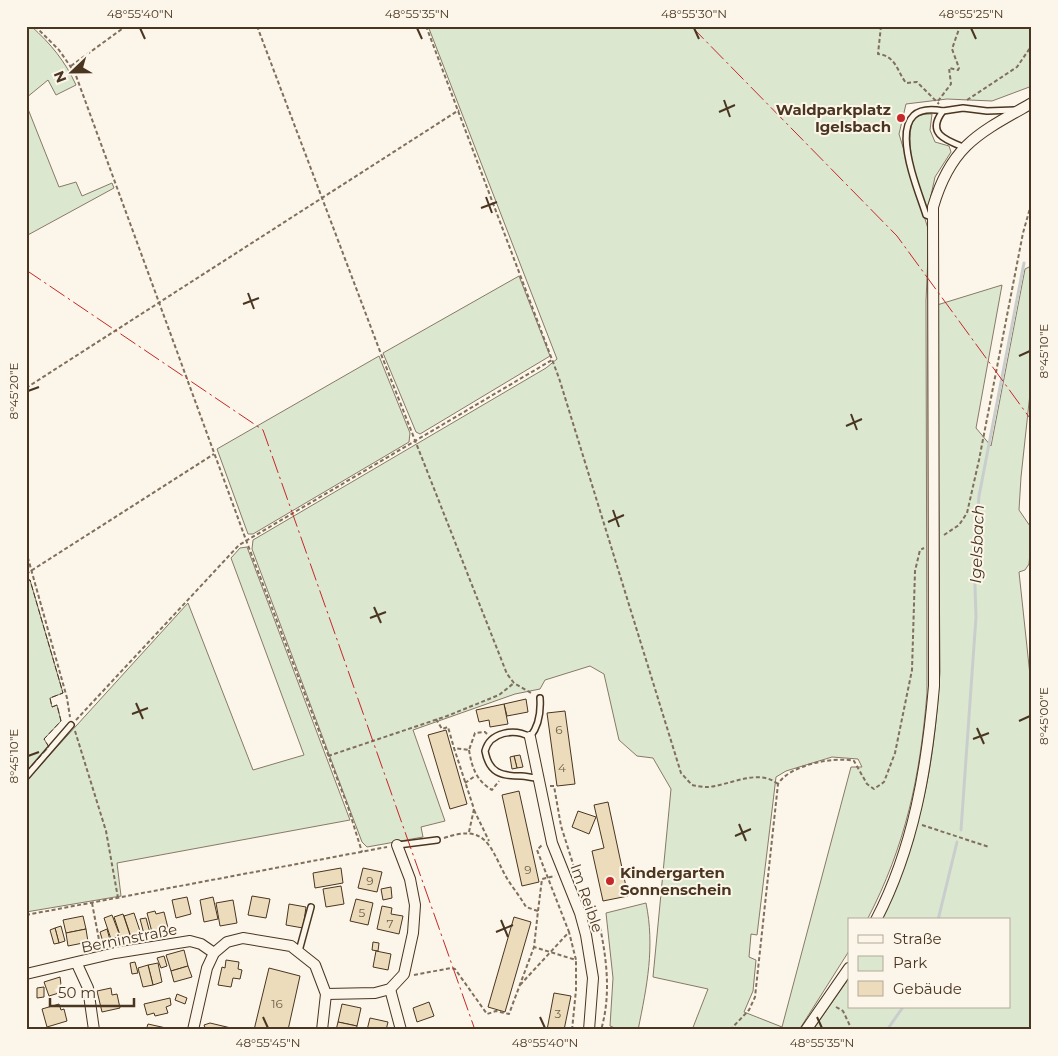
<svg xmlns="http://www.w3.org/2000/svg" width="1058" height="1056" font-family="Montserrat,sans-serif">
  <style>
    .green { fill: #dce7d0; stroke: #887966; fill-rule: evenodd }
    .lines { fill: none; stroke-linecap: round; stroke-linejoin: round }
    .stream { stroke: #c9cecd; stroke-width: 3 }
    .building { fill: #ecdcbc; stroke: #4a3520 }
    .service-casing { stroke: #4a3520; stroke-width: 8 }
    .minor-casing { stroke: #4a3520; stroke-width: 12 }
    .path { stroke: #7f6f5c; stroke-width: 2; stroke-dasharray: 4 2.5; stroke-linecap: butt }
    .service { stroke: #fbf6e9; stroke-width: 5 }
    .minor { stroke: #fbf6e9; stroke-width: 10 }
    .fence { stroke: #4a3520; stroke-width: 1; stroke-dasharray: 6 2.5; stroke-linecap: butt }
    .power { stroke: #c62828; stroke-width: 1; stroke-dasharray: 18 4 2.5 4; stroke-linecap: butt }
    .ticks { fill: none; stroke: #4a3520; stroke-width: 2 }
    .poi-dot { fill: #c62828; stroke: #fbf6e9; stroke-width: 2 }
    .labels { text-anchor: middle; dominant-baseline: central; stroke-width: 4; stroke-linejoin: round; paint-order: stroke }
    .number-label { font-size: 12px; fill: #725f47 }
    .poi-label { font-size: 15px; font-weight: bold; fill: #4a3520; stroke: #fbf6e9; text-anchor: end }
    .street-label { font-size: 15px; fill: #4a3520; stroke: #fbf6e9 }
    .water-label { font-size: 16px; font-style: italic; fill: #4a3520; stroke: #fbf6e9 }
    .neatline { fill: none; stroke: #4a3520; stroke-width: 2 }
    .ticks-label { font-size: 12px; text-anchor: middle; fill: #4a3520 }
  </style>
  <rect width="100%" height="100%" fill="#fbf6e9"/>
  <!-- green -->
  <g class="green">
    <path d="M26,26H31C51,44 65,61 76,85L56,95L48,80L26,98Z"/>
    <path d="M428,26H1032V86L992,101L947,99L906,104L899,134L929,232L926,301L927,693C920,777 906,845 867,920H849V951L799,1030H692L708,989L653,977L671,789L653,758L637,756L619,740L604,674L590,666L545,680L540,689L515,694L413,730L445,821L421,827L423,837L367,847L362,842L252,549L253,540L546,368L557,359ZM832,757L858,759L862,767H851L782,1027L744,1012L753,991L756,960L749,957L751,934L757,935L776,777L786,771Z"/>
    <path d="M26,104L59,187L76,182L82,196L112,183L114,188L26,236Z"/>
    <path d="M932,114L930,130L935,142L949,146L951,152L935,177L928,209C917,198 903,134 914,120C919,114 925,114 932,114Z"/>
    <path d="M1029,267L1032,270V375L1021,477L1019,510L1032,529L1029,564L1025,570L1019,572L1032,694V1030H813L849,978V1007H1009V920H880C895,882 912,844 922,805C933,761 937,716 940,672L937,305L1002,285L976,428L991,446L1025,269Z"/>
    <path d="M519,276L550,356L420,434L416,432L383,353Z"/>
    <path d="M379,356L410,433L409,442L253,534H248L217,449Z"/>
    <path d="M247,547L350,820L117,863L121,896L26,912V781L188,603L253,770L304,755L231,558L240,548Z"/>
    <path d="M26,580H30L63,693L50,698L52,707L57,705L61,721L44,739L49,747L26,772Z"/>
    <path d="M646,903C655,947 647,986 638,1030H620L610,1026L613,978L606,913Z"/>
  </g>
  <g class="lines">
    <!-- stream -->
    <g class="stream">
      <path d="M961,830L976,617L974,556L979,496L1024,263"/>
      <path d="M938,920L957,842"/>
      <path d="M887,1030L903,1007"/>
    </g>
  </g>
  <!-- building -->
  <g class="building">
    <path d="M526,699L528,712L507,716L504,704Z"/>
    <path d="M504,704L508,724L490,727L489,720L479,722L476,710Z"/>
    <path d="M565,711L575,784L557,786L547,713Z"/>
    <path d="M446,730L467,804L450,809L428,735Z"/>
    <path d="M520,755L523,767L517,768L514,756Z"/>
    <path d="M514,756L517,768L512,769L510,757Z"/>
    <path d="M519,791L539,882L522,886L502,795Z"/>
    <path d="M608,802L628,896L603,901L592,851L604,848L594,805Z"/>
    <path d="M578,811L596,817L589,834L572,827Z"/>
    <path d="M341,868L343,883L315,888L313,873Z"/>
    <path d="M363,868L382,872L377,892L358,888Z"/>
    <path d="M341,886L344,904L326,907L323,889Z"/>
    <path d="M391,887L392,898L383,900L381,889Z"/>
    <path d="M252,896L270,899L266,918L248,915Z"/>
    <path d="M187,897L191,914L176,918L172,900Z"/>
    <path d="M213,897L218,919L204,922L200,900Z"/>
    <path d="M356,899L373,903L368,925L350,921Z"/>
    <path d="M233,900L237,923L220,926L216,903Z"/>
    <path d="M289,904L306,907L303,928L286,925Z"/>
    <path d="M382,906L392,908L391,914L403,916L399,934L377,929Z"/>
    <path d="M155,911L156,914L164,912L168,928L160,930L162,934L153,936L147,913Z"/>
    <path d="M134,913L141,934L131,937L124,916Z"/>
    <path d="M123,914L130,935L121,938L114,917Z"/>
    <path d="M112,915L120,936L111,939L104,918Z"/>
    <path d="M83,916L86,929L66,933L63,920Z"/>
    <path d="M514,917L531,922L505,1012L488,1007Z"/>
    <path d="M146,918L150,933L144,934L140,919Z"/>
    <path d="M61,926L65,941L59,943L55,928Z"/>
    <path d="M55,928L59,943L54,944L50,930Z"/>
    <path d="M86,929L88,942L68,946L66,933Z"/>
    <path d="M107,929L110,940L103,942L100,932Z"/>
    <path d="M373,942L379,943L378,951L372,950Z"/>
    <path d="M184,950L188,966L171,971L166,955Z"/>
    <path d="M376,951L391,954L388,970L373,967Z"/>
    <path d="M164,956L167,966L161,968L157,958Z"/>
    <path d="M226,960L239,962L238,969L242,970L240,979L233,978L231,987L218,985L222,967L225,968Z"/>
    <path d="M135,962L138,973L132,974L130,963Z"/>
    <path d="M158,963L162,982L153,985L148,965Z"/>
    <path d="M148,965L153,985L143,987L138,968Z"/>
    <path d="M188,966L192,977L174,982L171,971Z"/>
    <path d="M269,968L300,976L288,1030H254Z"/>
    <path d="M60,977L62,992L49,996L44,982Z"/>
    <path d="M44,987V997L37,998V988Z"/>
    <path d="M111,988L112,995L117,994L120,1008L102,1012L97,991Z"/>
    <path d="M554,993L571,996L564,1030H547Z"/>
    <path d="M177,994L187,998L185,1004L175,1000Z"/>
    <path d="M170,998L171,1005L166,1007L168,1013L155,1016L154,1013L147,1015L144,1004Z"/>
    <path d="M429,1002L434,1016L417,1022L413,1008Z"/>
    <path d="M59,1004L61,1010L64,1009L67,1021L47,1027L42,1009Z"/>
    <path d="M342,1004L361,1008L357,1026L338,1022Z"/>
    <path d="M370,1018L388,1022L386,1030H367Z"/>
    <path d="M338,1022L357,1026L356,1030H336Z"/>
    <path d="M210,1023L231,1028V1030H206L204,1025Z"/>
    <path d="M148,1024L166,1028L165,1030H146Z"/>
  </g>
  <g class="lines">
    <!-- service casing -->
    <g class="service-casing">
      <g id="service">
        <path d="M963,147C945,140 926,133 943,111L963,108L987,111L1015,110"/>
        <path d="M931,217L926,215C917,186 878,98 943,111"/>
        <path d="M26,777L71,725"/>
        <path d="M537,778C531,778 527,776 521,776C501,776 489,773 485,751C490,732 514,728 530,737C539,726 541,713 540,698"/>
        <path d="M398,845L437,840"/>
        <path d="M299,951L311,907"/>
      </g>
    </g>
    <!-- minor casing -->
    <g class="minor-casing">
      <g id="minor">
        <path d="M530,737L552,843L580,913L586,935L593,978L589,1030"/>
        <path d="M876,920C914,847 927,767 934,686L933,207C951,145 979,133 1032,103"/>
        <path d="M77,964L88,988L94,1030"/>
        <path d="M26,974L115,953L190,941L201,944L214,953"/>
        <path d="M390,989L401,1030"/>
        <path d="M326,994L375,993L390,989L404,974L413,933L415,905L410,879L397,845"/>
        <path d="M193,1030L207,968L214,953L227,942L243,938L291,946L315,965L326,994L322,1030"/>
        <path d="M806,1030L849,968"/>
      </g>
    </g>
    <!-- path -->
    <g class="path">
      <path d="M35,26L59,50L75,73L246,540L348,807L362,852"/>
      <path d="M257,26L381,354L507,674L514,683L533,694"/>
      <path d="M426,26L559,378L681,773L692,785C697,786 703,787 708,787C731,785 758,768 778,784"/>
      <path d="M881,26L878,54C896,56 897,71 906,83L917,82L939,104"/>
      <path d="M71,66L126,26"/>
      <path d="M967,100L1017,67L1030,48L1032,41"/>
      <path d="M938,101L951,84L949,68L958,70L959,68L952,49L960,26"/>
      <path d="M26,388L459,110"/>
      <path d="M944,535L959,525L967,513L979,460L1023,233L1032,201"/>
      <path d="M26,551L67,698L70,717"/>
      <path d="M26,574L214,454"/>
      <path d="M436,719L442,729L448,727L454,748"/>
      <path d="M76,720L239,545L552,360"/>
      <path d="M75,731L106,831L118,898"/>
      <path d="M469,750C472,768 476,780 492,790L499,781"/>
      <path d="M328,756L447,716L499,695L514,683"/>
      <path d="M465,783L475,776"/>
      <path d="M550,786H554L561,826L574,867"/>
      <path d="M474,810L489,841"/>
      <path d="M922,825L989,847"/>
      <path d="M469,832L474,809L454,748L469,750L475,733L485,732L487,734"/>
      <path d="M444,838C485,824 489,844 505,875C511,886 520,896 526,907L538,911L534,947L576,960L569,932"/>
      <path d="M92,903L100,945"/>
      <path d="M538,911L542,879L555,876"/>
      <path d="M26,915L387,847"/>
      <path d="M595,923L600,927C607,961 611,996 601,1030"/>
      <path d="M414,975L451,968L455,969L487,1014L496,1011L509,1014L534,947"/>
      <path d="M520,985L569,932L537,850L542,845"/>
      <path d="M836,1007L843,1011L852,1030"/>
      <path d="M572,1030L576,990V960"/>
      <path d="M730,1030L749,1010L755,997L778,784C789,765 835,756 854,761L867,784L874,789L884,782L895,753L912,670L915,571L920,550L924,548"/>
    </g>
    <!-- service -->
    <use href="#service" class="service"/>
    <!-- minor -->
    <use href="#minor" class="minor"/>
    <!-- fence -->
    <path class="fence" d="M26,580H30L63,693L50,698L52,707L57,705L61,721L44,739L49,747L26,772"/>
    <!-- power -->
    <g class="power">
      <path d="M691,26L897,236L1032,421"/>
      <path d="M26,270L263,430L475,1030"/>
    </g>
  </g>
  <!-- ticks -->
  <path class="ticks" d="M140,28L145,39M417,28L422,39M694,28L699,39M971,28L976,39M724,100L730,117M719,112L735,105M486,197L492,213M481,208L497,202M248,293L254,309M243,304L259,298M1019,356L1030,351M28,391L39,387M851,414L857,430M846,426L862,419M613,510L619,527M608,522L624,515M374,607L381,623M370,618L386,612M136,703L143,719M132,714L148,708M1019,721L1030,716M977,728L984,744M973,739L989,733M28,756L39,752M739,824L746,841M735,836L751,829M501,920L508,937M496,932L513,925M263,1017L268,1028M540,1017L545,1028M817,1017L822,1028"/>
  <!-- markers -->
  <g class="poi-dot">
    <circle cx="901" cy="118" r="5"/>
    <circle cx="610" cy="881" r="5"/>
  </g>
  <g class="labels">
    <!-- number labels -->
    <g class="number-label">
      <text x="559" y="729">6</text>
      <text x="562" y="767">4</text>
      <text x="528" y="869">9</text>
      <text x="370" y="880">9</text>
      <text x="362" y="912">5</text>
      <text x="390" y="923">7</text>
      <text x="277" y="1003">16</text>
      <text x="558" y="1013">3</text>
    </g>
    <!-- poi labels -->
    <g class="poi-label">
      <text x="891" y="109">Waldparkplatz<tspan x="891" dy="17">Igelsbach</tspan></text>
      <text x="620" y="872" text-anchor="start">Kindergarten<tspan x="620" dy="17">Sonnenschein</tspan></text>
    </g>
    <!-- street labels -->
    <g class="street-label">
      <text transform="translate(587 898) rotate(71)">Im Reible</text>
      <text transform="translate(129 938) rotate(-11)">Berninstraße</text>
    </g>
    <!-- water labels -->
    <g class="water-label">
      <text transform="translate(977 544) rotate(-88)">Igelsbach</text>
    </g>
  </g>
  <!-- border -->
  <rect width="1058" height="1056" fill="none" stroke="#fbf6e9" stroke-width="55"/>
  <!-- legend -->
  <rect x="848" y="918" width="162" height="90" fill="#fbf6e9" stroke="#b4a999"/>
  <rect x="858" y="935" width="25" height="8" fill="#fbf6e9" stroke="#b4a999"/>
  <text x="893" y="944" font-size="15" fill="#4a3520">Straße</text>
  <rect x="858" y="956" width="25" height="15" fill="#dce7d0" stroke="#b4a999"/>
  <text x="893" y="968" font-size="15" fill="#4a3520">Park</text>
  <rect x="858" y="981" width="25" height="15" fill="#ecdcbc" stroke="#b4a999"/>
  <text x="893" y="994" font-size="15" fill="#4a3520">Gebäude</text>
  <!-- north arrow -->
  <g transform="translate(72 72) rotate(248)" stroke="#fbf6e9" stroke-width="4" paint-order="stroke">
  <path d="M0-4L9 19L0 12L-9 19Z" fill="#4a3520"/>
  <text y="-8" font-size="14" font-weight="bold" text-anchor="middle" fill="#4a3520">N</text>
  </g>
  <!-- scale -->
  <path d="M50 998v8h84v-8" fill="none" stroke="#4a3520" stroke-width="2.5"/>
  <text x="58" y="998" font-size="15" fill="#4a3520" stroke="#fbf6e9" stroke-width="4" paint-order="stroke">50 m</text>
  <rect x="28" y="28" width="1002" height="1000" class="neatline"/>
  <g class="ticks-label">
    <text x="140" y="18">48°55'40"N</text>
    <text x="417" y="18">48°55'35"N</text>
    <text x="694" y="18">48°55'30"N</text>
    <text x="971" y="18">48°55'25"N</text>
    <text transform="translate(1044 351) rotate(-90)" y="4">8°45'10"E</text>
    <text transform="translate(14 391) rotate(-90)" y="4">8°45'20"E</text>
    <text transform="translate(1044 716) rotate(-90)" y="4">8°45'00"E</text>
    <text transform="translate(14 756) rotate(-90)" y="4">8°45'10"E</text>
    <text x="268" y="1047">48°55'45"N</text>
    <text x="545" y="1047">48°55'40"N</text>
    <text x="822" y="1047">48°55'35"N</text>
  </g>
</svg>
